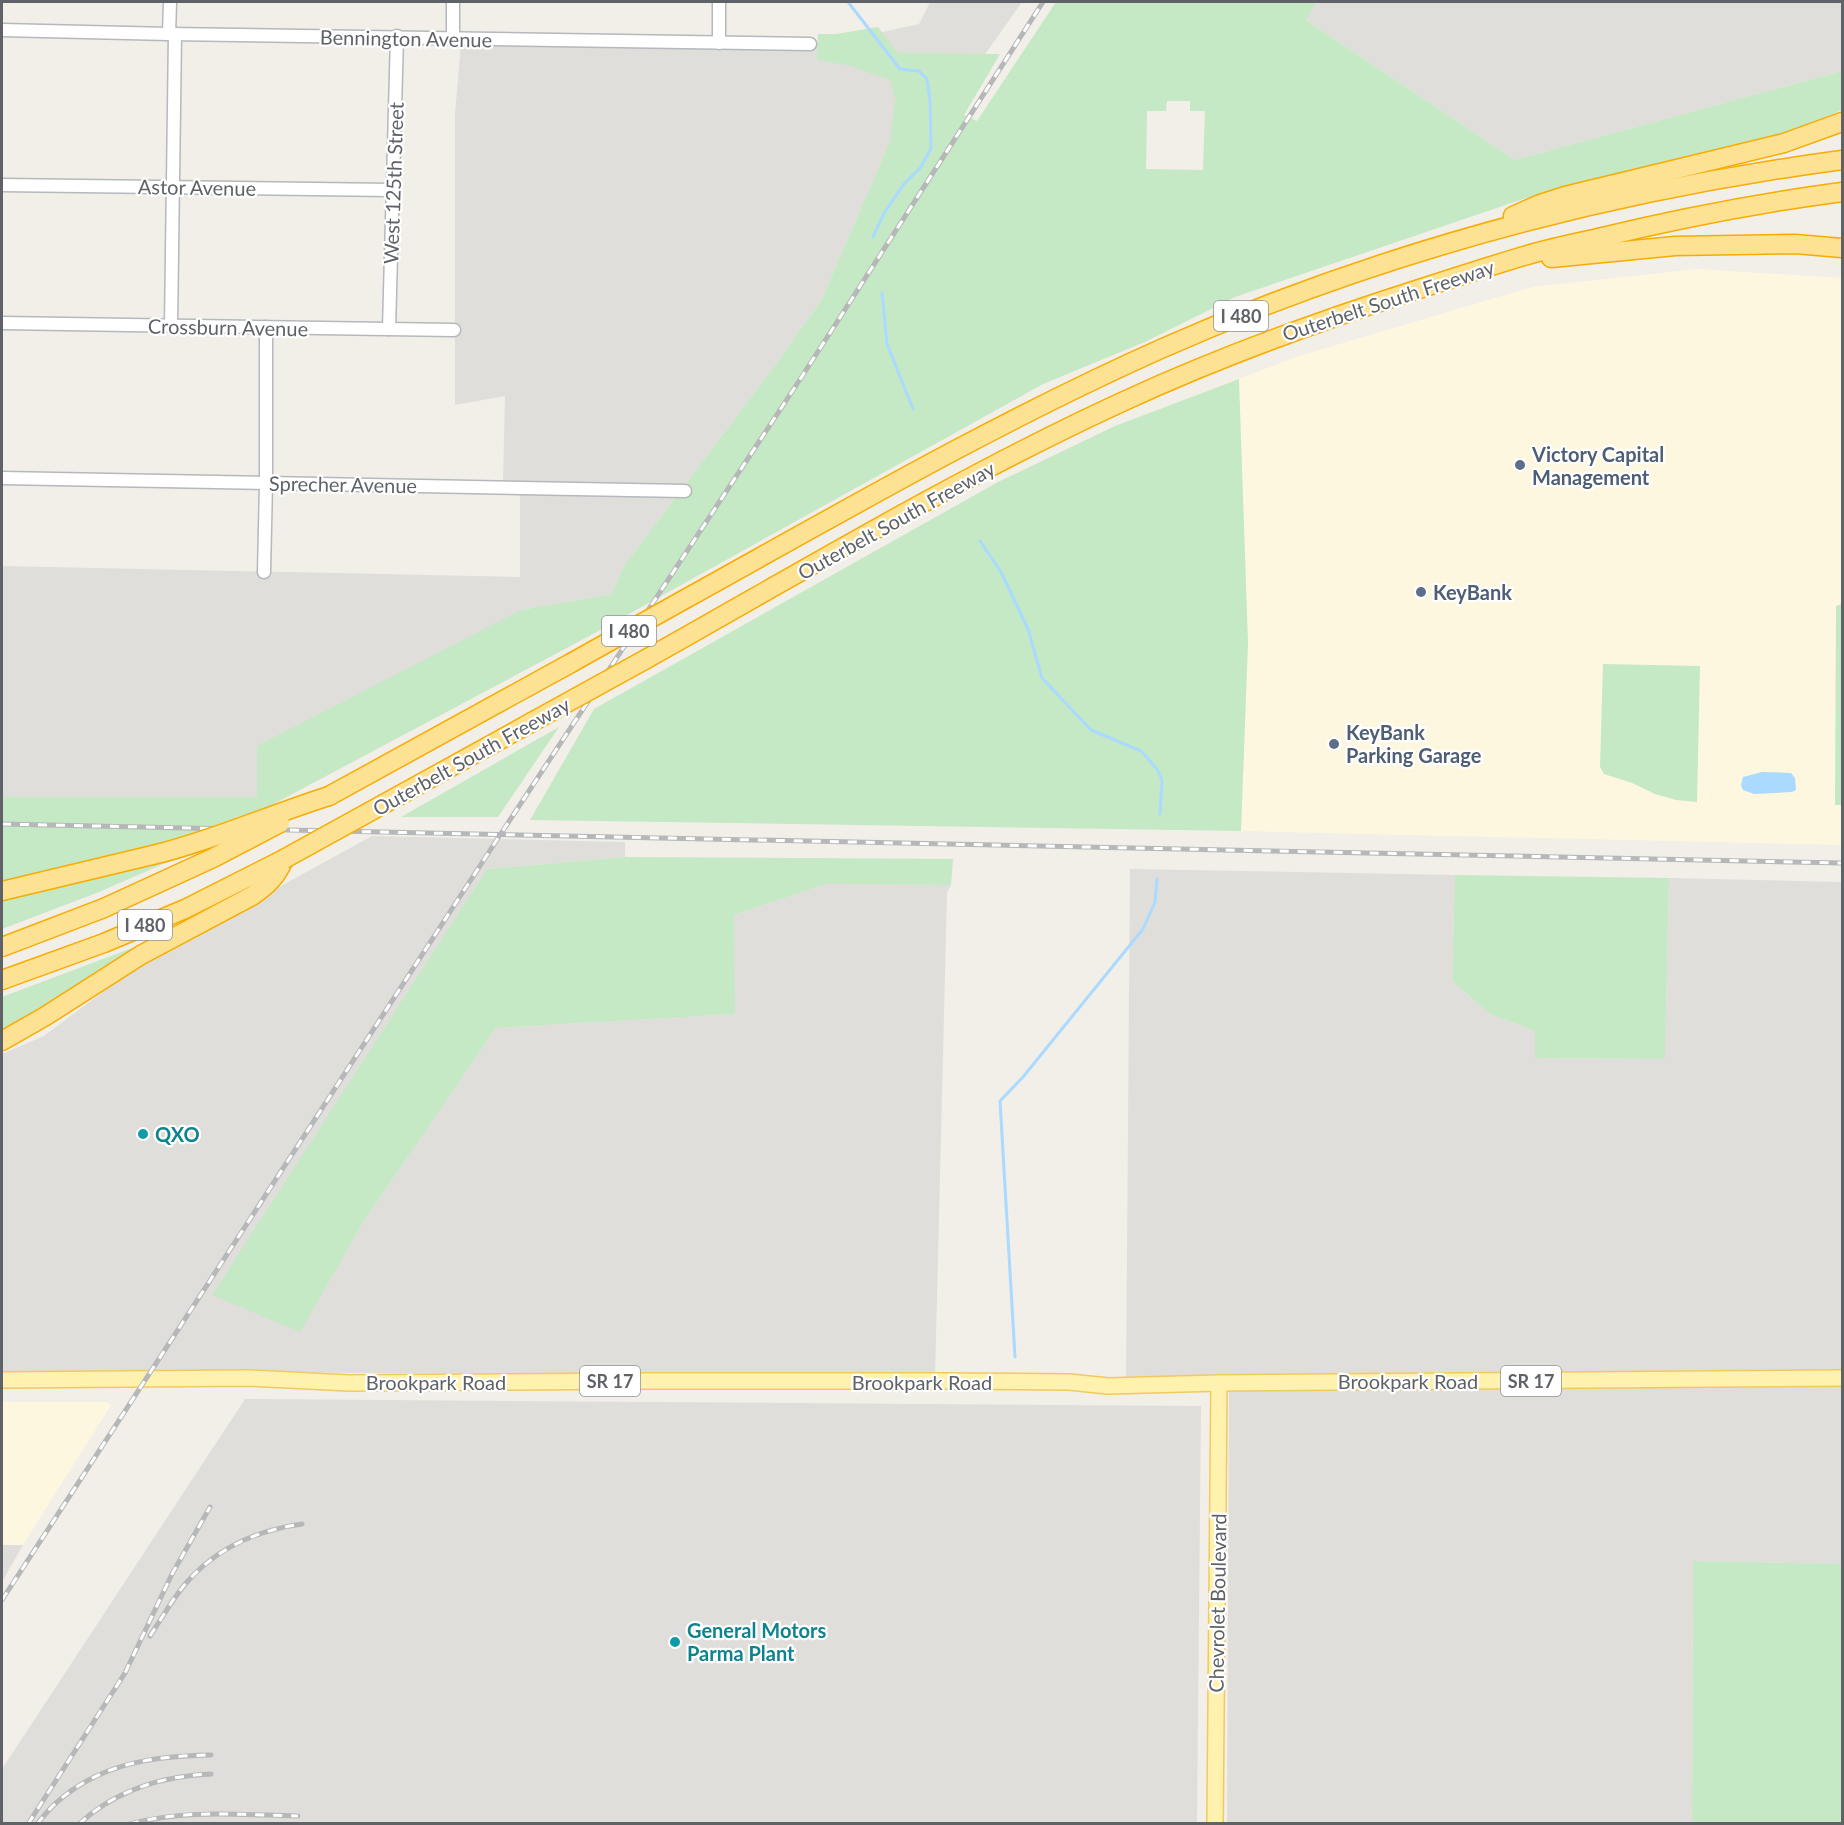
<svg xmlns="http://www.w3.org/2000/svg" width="1844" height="1825" font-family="Lato,sans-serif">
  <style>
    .commercial { fill: #fef7e0 }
    .industrial { fill: #e0deda }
    .green { fill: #c5e8c5; fill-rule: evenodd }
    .water { fill: #aadaff }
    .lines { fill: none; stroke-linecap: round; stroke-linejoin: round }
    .stream { stroke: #aadaff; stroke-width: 3 }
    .minor-casing { stroke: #b5b8bc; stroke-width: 15 }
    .major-casing { stroke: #f2c960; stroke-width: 18 }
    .highway-casing { stroke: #f9ab00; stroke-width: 21 }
    .minor { stroke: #fff; stroke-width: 12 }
    .major { stroke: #fff2af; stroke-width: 15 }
    .highway { stroke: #fde293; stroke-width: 18 }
    .rail-casing { stroke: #b6b7b8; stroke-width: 5 }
    .rail { stroke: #fff; stroke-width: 3; stroke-dasharray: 9; stroke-linecap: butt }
    .highway-bridge-casing { stroke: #f9ab00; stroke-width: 21; stroke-linecap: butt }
    .highway-bridge { stroke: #fde293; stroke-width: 18 }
    .service-dot { fill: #5c6f8a; stroke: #fff; stroke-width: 2 }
    .culture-dot { fill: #0f9aa8; stroke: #fff; stroke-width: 2 }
    .labels { text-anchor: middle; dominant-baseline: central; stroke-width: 4.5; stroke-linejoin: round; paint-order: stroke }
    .shield { fill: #fff; stroke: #8f9295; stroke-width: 1.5 }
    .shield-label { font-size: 18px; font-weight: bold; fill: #5f6368 }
    .street-label { font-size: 20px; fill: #5f6368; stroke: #fff }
    .service-label { font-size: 20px; font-weight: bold; fill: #4e5e75; stroke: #fff; text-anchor: start }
    .culture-label { font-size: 20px; font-weight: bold; fill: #0d838f; stroke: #fff; text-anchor: start }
  </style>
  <rect width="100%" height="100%" fill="#f1efe8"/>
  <!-- commercial -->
  <g class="commercial">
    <path d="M1697,269L1842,278V845L1241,831L1248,642L1115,426L1296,357L1532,287Z"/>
    <path d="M2,1402H106L111,1405L23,1545H2Z"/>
  </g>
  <!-- industrial -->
  <g class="industrial">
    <path d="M930,2H1022L947,108L896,101L890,141L821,301L770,372L623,567L612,594L521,610L257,797H2V566L520,577V496L503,482L505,396L455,405V114L461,44L797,43L869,35L919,24Z"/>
    <path d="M1317,2H1842V71L1515,160L1306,20Z"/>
    <path d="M372,836L625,842V857L487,869L299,1332L364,1221L496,1028L734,1014V915L826,884L951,885L947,893L935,1376L2,1371V1054L44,1036L144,961Z"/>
    <path d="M1130,869L1455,875L1452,981L1490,1014L1535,1031V1058L1665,1059L1669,878L1842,882V1564L1693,1561L1692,1823H1227L1229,1391H1126Z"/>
    <path d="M245,1399L1201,1406L1197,1823H2V1769Z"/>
    <path d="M2,1545H23L2,1582Z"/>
  </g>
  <!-- green -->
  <g class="green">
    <path d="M1056,2H1317L1306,20L1515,160L1842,71V110L1786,134L1529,197L1235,297L1147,341L1043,384L591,635L268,807L157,845L2,881V797H257V746L521,610L612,594L623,567L770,372L821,301L890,141L895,100L890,80L847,65L817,60L818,34H836L878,27L898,53L1000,54L964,115L977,121ZM1167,101H1190V111H1205L1203,170L1146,169L1147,111H1166Z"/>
    <path d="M1239,379L1248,642L1241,831L530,820L594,709L998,482L1115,426Z"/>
    <path d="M1842,604V805H1835L1836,606Z"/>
    <path d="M1603,664L1700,666L1697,802L1676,800L1655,794L1632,783L1604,774L1600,767Z"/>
    <path d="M559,727L498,817H401Z"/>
    <path d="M625,857L953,859L951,885L826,884L734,915L735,1014L496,1028L364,1221L300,1332L212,1295L487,869Z"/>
    <path d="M160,858L170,861L99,892L2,929V896Z"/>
    <path d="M1455,875L1669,878L1665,1059L1535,1058V1031L1490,1014L1452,981Z"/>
    <path d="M132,948L135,952L2,1034V997Z"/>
    <path d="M1693,1561L1842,1564V1823H1692Z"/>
  </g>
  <!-- water -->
  <path class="water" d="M1762,772L1791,773L1795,778L1796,790L1792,792L1754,794L1743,790L1741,785L1743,777Z"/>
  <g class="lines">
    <!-- stream -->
    <g class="stream">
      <path d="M848,2L900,69L919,71L927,79L930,100L931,148L921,167L904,184L884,213L873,237"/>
      <path d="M882,293L887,344L913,409"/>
      <path d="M980,541L1001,572L1028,629L1042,678L1091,730L1141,751L1157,769L1162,780L1160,814"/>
      <path d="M1015,1357L1000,1101L1023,1077L1143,929L1155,902L1157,879"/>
    </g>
    <!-- minor casing -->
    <g class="minor-casing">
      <g id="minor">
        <path d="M453,2V39"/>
        <path d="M2,30L169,34L810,44"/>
        <path d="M169,34L170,2"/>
        <path d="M719,43V2"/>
        <path d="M2,185L393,190"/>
        <path d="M2,323L454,330"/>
        <path d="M171,326L175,34"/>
        <path d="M389,329L397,36"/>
        <path d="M2,478L685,491"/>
        <path d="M264,572L266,483V327"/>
      </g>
    </g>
    <!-- major casing -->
    <g class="major-casing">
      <g id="major">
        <path d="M2,1380L249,1378L349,1383L648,1381H943L1069,1382L1108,1386L1219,1383L1842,1378"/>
        <path d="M1215,1824L1219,1383"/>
      </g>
    </g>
    <!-- highway casing -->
    <g class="highway-casing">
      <g id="highway">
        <path d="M1513,216L1540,204L1565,196L1784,143L1842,122"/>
        <path d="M1551,258L1675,246L1795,244L1842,248"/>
        <path d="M687,598C844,511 999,421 1163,348C1378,253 1609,191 1842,160"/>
        <path d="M648,658C805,570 959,477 1122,402C1217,358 1313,323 1413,291C1450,279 1487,267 1524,256C1547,249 1571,244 1594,239C1676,219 1759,203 1842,192"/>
        <path d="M400,795L532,722"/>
        <path d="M329,796L571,663"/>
        <path d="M2,891L161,853"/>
        <path d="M2,947L104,908L213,858"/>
        <path d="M2,980L104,943L185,909L284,859"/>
        <path d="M2,1041L44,1017L141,955L252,896C267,886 277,876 284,859"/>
      </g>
    </g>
    <!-- minor -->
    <use href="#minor" class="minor"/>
    <!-- major -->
    <use href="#major" class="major"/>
    <!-- highway -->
    <use href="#highway" class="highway"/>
    <!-- rail casing -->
    <g class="rail-casing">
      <g id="rail">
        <path d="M2,824L1842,863"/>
        <path d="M2,1600L502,832L799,381L1043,2"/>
        <path d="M150,1636C162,1618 173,1598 187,1582C217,1548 258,1530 302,1524"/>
        <path d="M28,1824L125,1673L172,1574L210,1507"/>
        <path d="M37,1824C43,1817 49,1809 56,1803C100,1763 154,1756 211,1755"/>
        <path d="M79,1824C116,1790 162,1776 211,1774"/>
        <path d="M130,1824C184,1809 242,1815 298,1816"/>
      </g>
    </g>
    <!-- rail -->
    <use href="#rail" class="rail"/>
    <!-- highway-bridge casing -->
    <g class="highway-bridge-casing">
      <g id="highway-bridge">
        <path d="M571,663L687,598"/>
        <path d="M532,722L648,658"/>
        <path d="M161,853C219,838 272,814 329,796"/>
        <path d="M213,858L280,823"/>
        <path d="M284,859L400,795"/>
      </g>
    </g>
    <!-- highway-bridge -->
    <use href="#highway-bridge" class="highway-bridge"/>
  </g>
  <!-- markers -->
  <g class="service-dot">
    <circle cx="1520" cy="465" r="6"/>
    <circle cx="1421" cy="592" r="6"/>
    <circle cx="1334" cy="744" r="6"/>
  </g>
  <g class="culture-dot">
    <circle cx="143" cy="1134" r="6"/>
    <circle cx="675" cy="1642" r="6"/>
  </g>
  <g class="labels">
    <!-- shield labels -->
    <g class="shield">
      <rect x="1214" y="301" width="54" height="30" rx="4.5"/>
      <rect x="602" y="616" width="54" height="30" rx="4.5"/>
      <rect x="118" y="910" width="54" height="30" rx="4.5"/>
      <rect x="580" y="1366" width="60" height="30" rx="4.5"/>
      <rect x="1501" y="1366" width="60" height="30" rx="4.5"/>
    </g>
    <g class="shield-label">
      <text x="1241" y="316">I 480</text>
      <text x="629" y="631">I 480</text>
      <text x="145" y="925">I 480</text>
      <text x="610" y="1381">SR 17</text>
      <text x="1531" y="1381">SR 17</text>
    </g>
    <!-- street labels -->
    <g class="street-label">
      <text transform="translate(406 38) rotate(1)">Bennington Avenue</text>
      <text transform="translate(393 183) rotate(-88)">West 125th Street</text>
      <text transform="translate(197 187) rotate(1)">Astor Avenue</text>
      <text transform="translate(1388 300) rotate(-18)">Outerbelt South Freeway</text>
      <text transform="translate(228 327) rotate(1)">Crossburn Avenue</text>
      <text transform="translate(343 484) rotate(1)">Sprecher Avenue</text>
      <text transform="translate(896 520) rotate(-29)">Outerbelt South Freeway</text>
      <text transform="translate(471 756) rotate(-29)">Outerbelt South Freeway</text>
      <text x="1408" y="1381">Brookpark Road</text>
      <text x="436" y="1382">Brookpark Road</text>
      <text x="922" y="1382">Brookpark Road</text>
      <text transform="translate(1217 1603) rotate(-89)">Chevrolet Boulevard</text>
    </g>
    <!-- service labels -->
    <g class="service-label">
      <text x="1532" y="454">Victory Capital<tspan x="1532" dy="23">Management</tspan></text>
      <text x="1433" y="592">KeyBank</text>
      <text x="1346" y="732">KeyBank<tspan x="1346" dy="23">Parking Garage</tspan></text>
    </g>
    <!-- culture labels -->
    <g class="culture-label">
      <text x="155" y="1134">QXO</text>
      <text x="687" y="1630">General Motors<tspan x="687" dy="23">Parma Plant</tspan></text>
    </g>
  </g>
  <!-- border -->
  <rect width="1844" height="1825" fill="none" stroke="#5f6368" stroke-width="6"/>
</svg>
